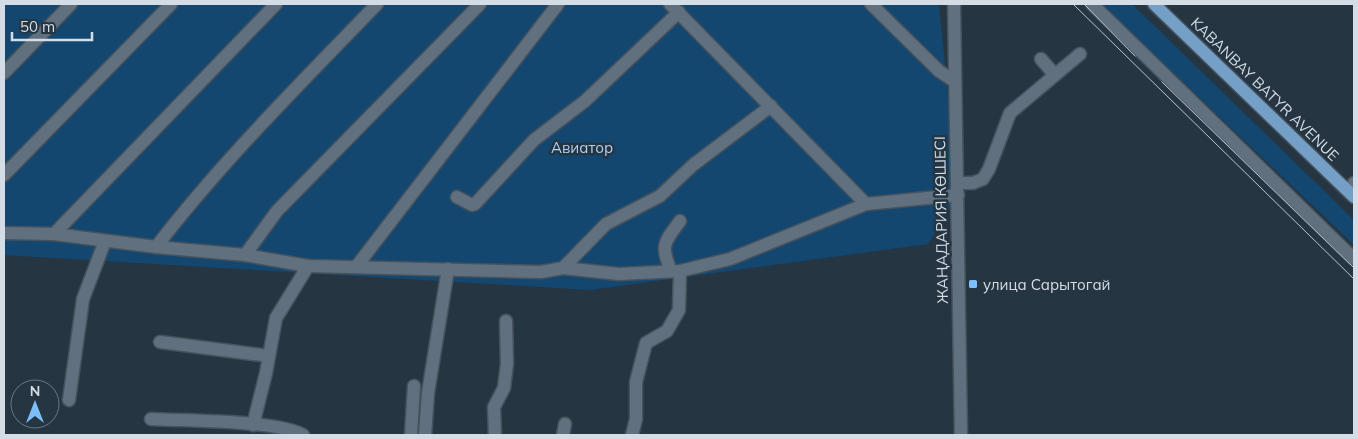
<svg xmlns="http://www.w3.org/2000/svg" width="1358" height="439" font-family="Mulish,sans-serif">
  <style>
    .green { fill: #134770 }
    .lines { fill: none; stroke-linecap: round; stroke-linejoin: round }
    .minor-casing { stroke: #46525d; stroke-width: 15 }
    .major-casing { stroke: #46525d; stroke-width: 15 }
    .minor { stroke: #60707f; stroke-width: 12 }
    .major { stroke: #749fc7; stroke-width: 12 }
    .tram { stroke: #bac4cd; stroke-width: 1 }
    .poi-dot { fill: #7cbef9; stroke: #263542; stroke-width: 2 }
    .labels { text-anchor: middle; dominant-baseline: central; stroke-width: 5; stroke-linejoin: round; paint-order: stroke }
    .street-label { font-size: 15px; fill: #d4dde6; stroke: #263542 }
    .park-label { font-size: 15px; fill: #aed2f3; stroke: #263542 }
    .poi-label { font-size: 15px; fill: #d4dde6; stroke: #263542; text-anchor: start }
  </style>
  <rect width="100%" height="100%" fill="#263542"/>
  <!-- green -->
  <g class="green">
    <path d="M4,4H939L958,195L928,244L590,290L4,255Z"/>
    <path d="M1101,4H1132L1354,220V245Z"/>
  </g>
  <g class="lines">
    <!-- minor casing -->
    <g class="minor-casing">
      <g id="minor">
        <path d="M670,4L866,204"/>
        <path d="M871,4L939,71L954,81"/>
        <path d="M954,4L961,435"/>
        <path d="M1092,4L1354,259"/>
        <path d="M1041,59L1054,74"/>
        <path d="M4,73L71,4"/>
        <path d="M4,175L171,4"/>
        <path d="M957,183H973L983,179L989,169L1010,113L1080,54"/>
        <path d="M1348,191L1354,183"/>
        <path d="M457,197L472,205L475,204L534,140L585,101L679,12"/>
        <path d="M4,233L54,234L156,247L245,255L308,266L541,272L563,268L619,274L680,271L730,259L866,204L958,195"/>
        <path d="M54,234L276,4"/>
        <path d="M156,247C223,160 301,83 377,4"/>
        <path d="M245,255L277,211L480,4"/>
        <path d="M356,267L558,4"/>
        <path d="M563,268L606,224L660,196L693,165L771,106"/>
        <path d="M671,271C660,245 664,243 680,221"/>
        <path d="M160,342L269,356"/>
        <path d="M69,400L83,299L105,241"/>
        <path d="M151,419C185,421 276,420 303,435"/>
        <path d="M253,425L266,373L276,318L308,266"/>
        <path d="M411,435L414,386"/>
        <path d="M425,435L428,393L448,269"/>
        <path d="M495,435L494,407L504,388L507,364L506,321"/>
        <path d="M563,435L565,424"/>
        <path d="M632,435L636,419V382L646,343L667,331L679,310L680,271"/>
      </g>
    </g>
    <!-- major casing -->
    <g class="major-casing">
      <path id="major" d="M1154,4L1354,197"/>
    </g>
    <!-- minor -->
    <use href="#minor" class="minor"/>
    <!-- major -->
    <use href="#major" class="major"/>
    <!-- tram -->
    <g class="tram">
      <path d="M1073,4L1354,279"/>
      <path d="M1084,4L1135,56"/>
      <path d="M1162,82L1354,268"/>
    </g>
  </g>
  <!-- markers -->
  <rect class="poi-dot" x="968" y="279" width="10" height="10" rx="2.5"/>
  <g class="labels">
    <!-- street labels -->
    <g class="street-label">
      <text transform="translate(1265 89) rotate(44)">KABANBAY BATYR AVENUE</text>
      <text transform="translate(941 220) rotate(-91)">ЖАҢАДАРИЯ КӨШЕСІ</text>
    </g>
    <!-- park labels -->
    <g class="park-label">
      <text x="582" y="147">Авиатор</text>
    </g>
    <!-- poi labels -->
    <g class="poi-label">
      <text x="983" y="284">улица Сарытогай</text>
    </g>
  </g>
  <!-- border -->
  <rect width="1358" height="439" fill="none" stroke="#d4dde6" stroke-width="10"/>
  <!-- north arrow -->
  <g transform="translate(35 404)"><circle r="24" fill="#263542" stroke="#6c7884"/>
  <path d="M0-4L9 19L0 12L-9 19Z" fill="#7cbef9"/>
  <text y="-8" font-size="14" font-weight="bold" text-anchor="middle" fill="#d4dde6">N</text>
  </g>
  <!-- scale -->
  <path d="M12 32v8h80v-8" fill="none" stroke="#d4dde6" stroke-width="2.5"/>
  <text x="20" y="32" font-size="15" fill="#d4dde6" stroke="#263542" stroke-width="4" paint-order="stroke">50 m</text>
</svg>
